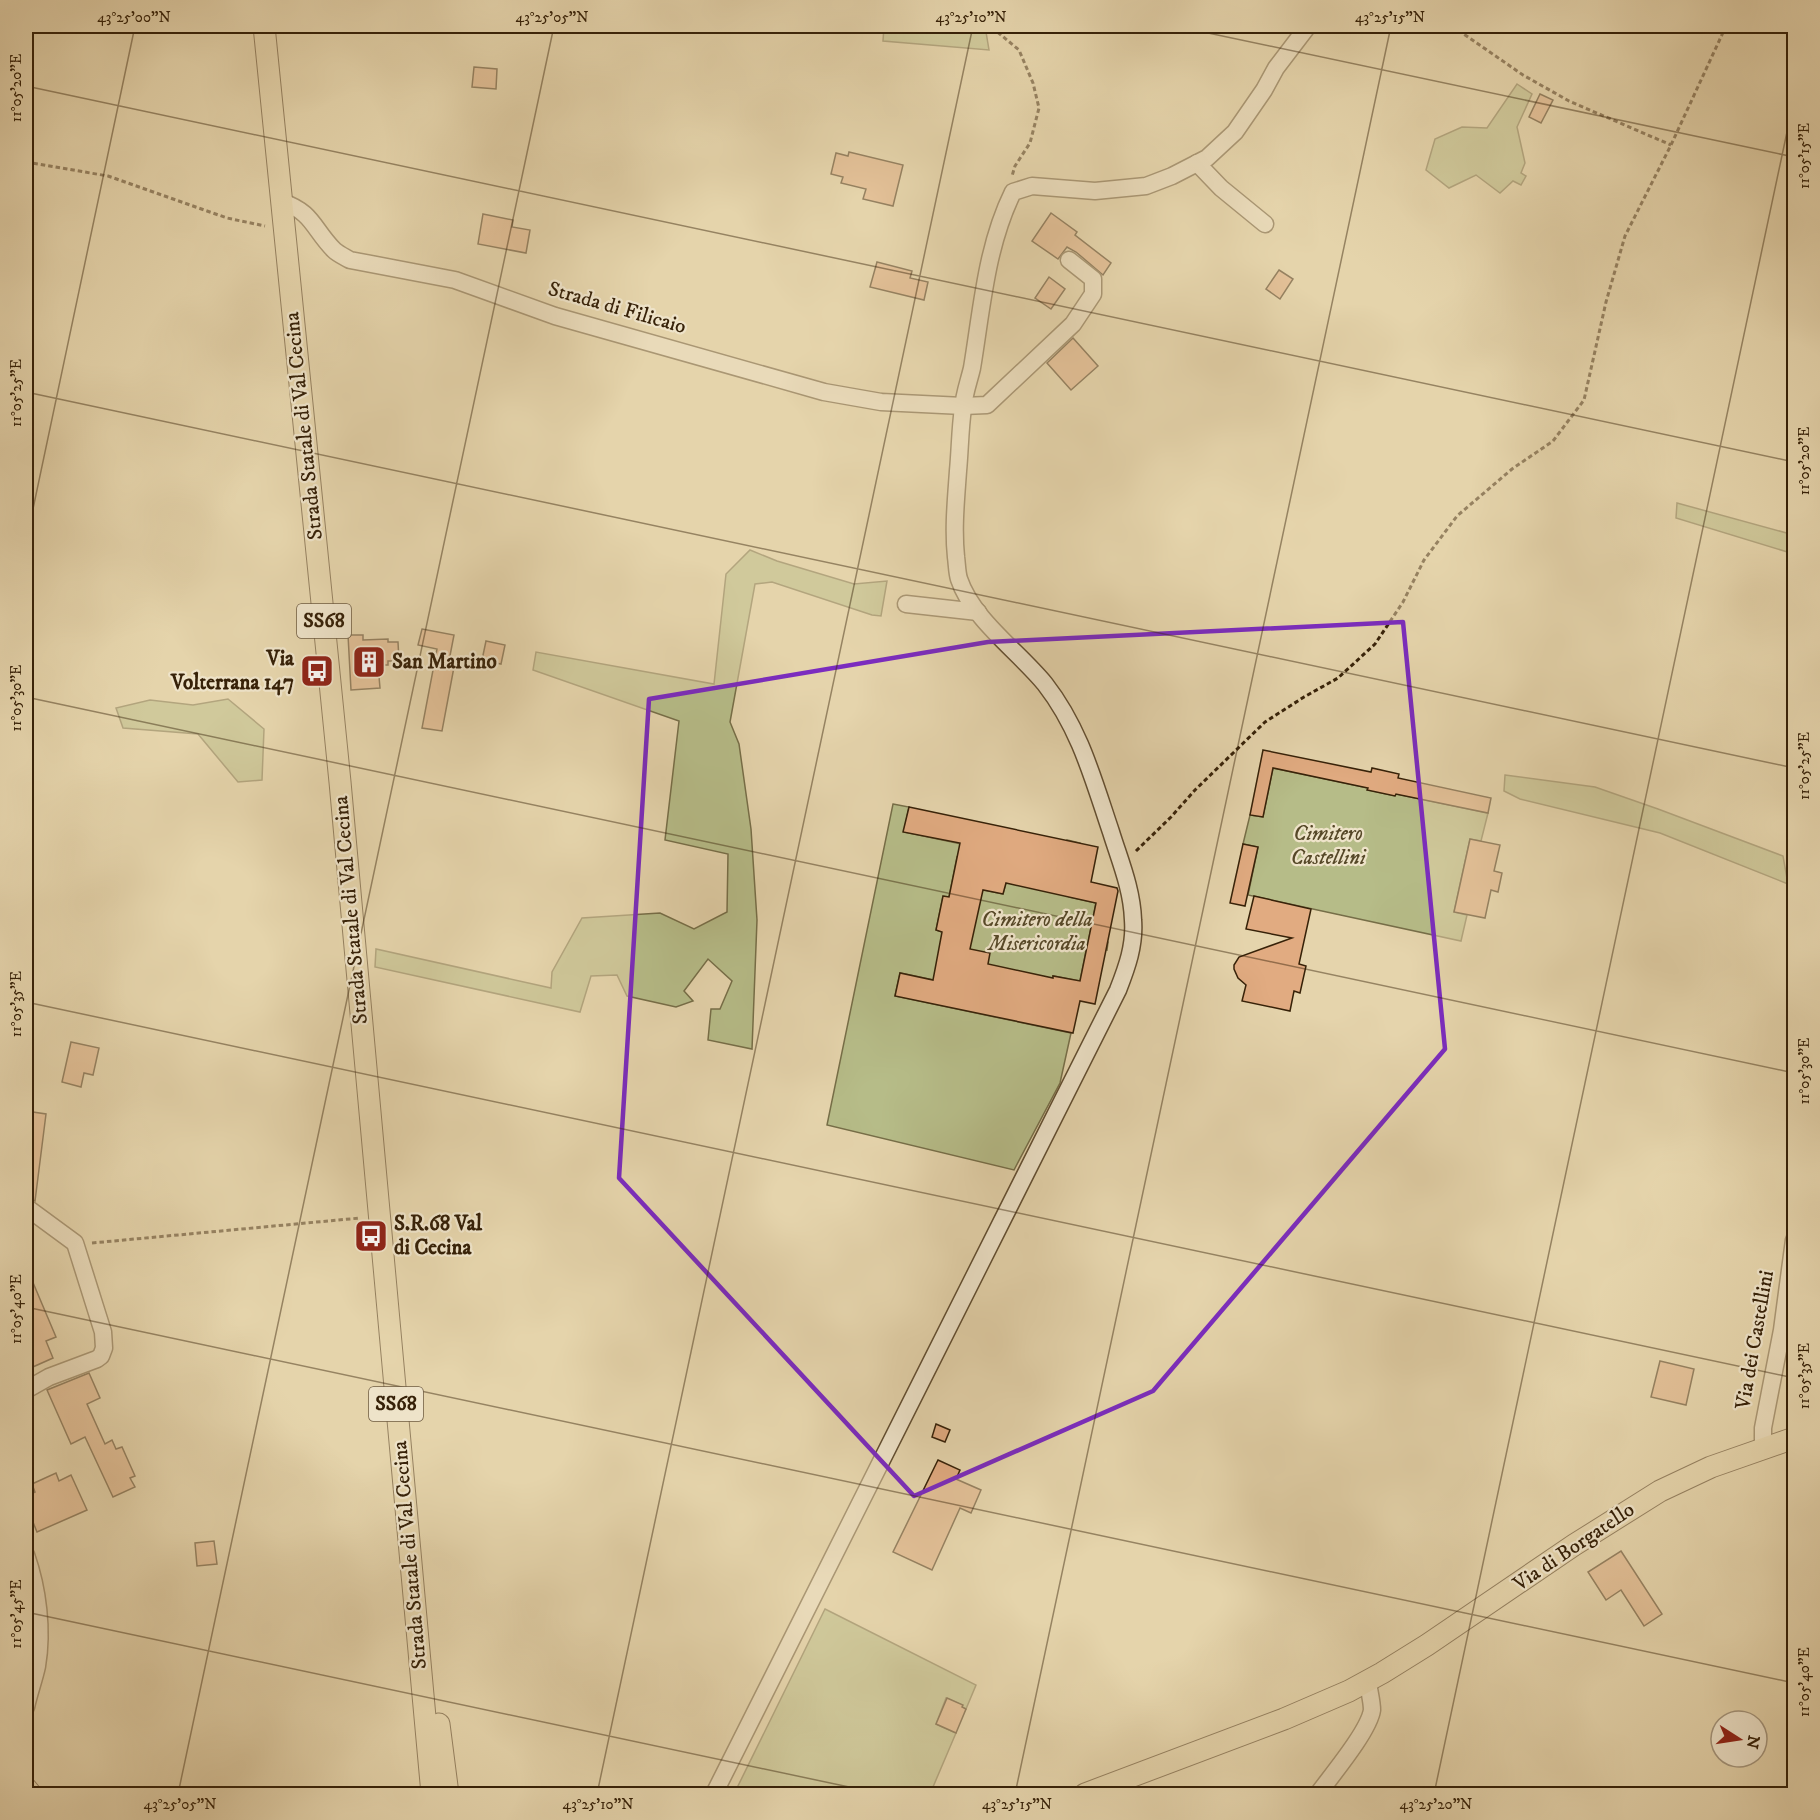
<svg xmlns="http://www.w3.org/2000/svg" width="1820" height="1820" font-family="'IM FELL DW Pica',serif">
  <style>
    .green { fill: #b6bc88; stroke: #766e48; stroke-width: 1.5; fill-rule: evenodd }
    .building { fill: #e1ab81; stroke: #362108; stroke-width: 1.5; fill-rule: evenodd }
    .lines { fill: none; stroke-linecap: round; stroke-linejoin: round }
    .minor-casing { stroke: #624e31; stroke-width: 19 }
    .major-casing { stroke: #362108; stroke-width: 23 }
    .path { stroke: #362108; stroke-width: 3; stroke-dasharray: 4.5 3; stroke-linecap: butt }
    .minor { stroke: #eee3c9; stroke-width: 16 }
    .major { stroke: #e5d4ac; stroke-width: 21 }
    .marked { fill: none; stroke: #7b2cbf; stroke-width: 4.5; stroke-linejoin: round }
    .ticks { fill: none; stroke: #362108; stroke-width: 1.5; stroke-opacity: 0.45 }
    .labels { text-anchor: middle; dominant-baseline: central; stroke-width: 4.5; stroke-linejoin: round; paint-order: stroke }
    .shield { fill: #eee3c9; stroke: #6d5b42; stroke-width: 1.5 }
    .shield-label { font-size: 20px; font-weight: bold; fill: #362108 }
    .street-label { font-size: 21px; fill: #362108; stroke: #eee3c9 }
    .poi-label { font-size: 21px; font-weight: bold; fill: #362108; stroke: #eee3c9; text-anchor: start }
    .park-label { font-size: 21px; font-style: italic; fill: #564828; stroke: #eee3c9 }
    .neatline { fill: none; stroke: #362108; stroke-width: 2 }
    .ticks-label { font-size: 15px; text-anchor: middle; fill: #362108 }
  </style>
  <rect width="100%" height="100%" fill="#e5d4ac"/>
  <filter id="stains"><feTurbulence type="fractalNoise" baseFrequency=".00333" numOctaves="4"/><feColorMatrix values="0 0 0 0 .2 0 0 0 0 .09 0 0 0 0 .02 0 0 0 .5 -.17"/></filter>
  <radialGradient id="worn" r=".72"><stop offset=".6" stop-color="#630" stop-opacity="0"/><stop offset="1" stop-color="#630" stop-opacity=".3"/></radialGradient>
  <!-- green -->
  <g class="green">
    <path d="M884,26H985L989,50L883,41Z"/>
    <path d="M1517,84L1532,94L1517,127L1525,163L1521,173L1526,176L1521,185L1513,181L1500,193L1476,175L1449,188L1426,170L1435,139L1462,127L1487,128Z"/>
    <path d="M1677,503L1794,535V554L1676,518Z"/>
    <path d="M750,550L777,561L854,584L887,581L881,616L872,615L772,582L755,584L730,722L739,744L751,829L757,920L752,1049L708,1040L711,1009H720L732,981L708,959L684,991L693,1001L676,1007L627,996L617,975L591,976L580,1012L375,967L376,949L551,988L552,972L582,918L660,913L694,929L727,912L728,854L665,840L679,721L533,670L536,652L714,684L726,574Z"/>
    <path d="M228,699L264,729L262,780L238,782L198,734L123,728L116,708L150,700L193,705Z"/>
    <path d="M1273,768L1368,788V790L1395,796L1396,794L1488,813L1481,841L1470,839L1454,912L1467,915L1461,941L1248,895L1258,847L1243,844L1250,815L1263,817Z"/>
    <path d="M1505,775L1595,787L1658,809L1783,856L1788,884L1660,833L1520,799L1504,791Z"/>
    <path d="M893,804L909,807L904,832L1061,865L1067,840L1080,843L1069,897L1096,903L1089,938L1108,942L1107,950L1087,946L1080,981L1053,976L1050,995L1077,1010L900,973L895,996L1071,1033L1060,1083L1014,1170L827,1125ZM957,857L1006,883L1003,894L980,889L968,949L988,964L942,932L936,930L943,896L949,897Z"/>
    <path d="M825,1609L976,1685L966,1709L962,1707V1705L946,1698L936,1724L956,1733L930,1794H734Z"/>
  </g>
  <!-- building -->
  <g class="building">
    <path d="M474,67L497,69L496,89L472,87Z"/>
    <path d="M1540,94L1553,100L1541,123L1529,117Z"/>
    <path d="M849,152L903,165L893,206L863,199L866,189L841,183L843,177L831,174L836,153L848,156Z"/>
    <path d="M1051,213L1077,232L1075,235L1111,263L1103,275L1076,252L1067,247L1058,259L1032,241Z"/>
    <path d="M483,214L513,220L512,227L530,230L526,253L478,244Z"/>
    <path d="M877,262L912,271L910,278L928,282L924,300L870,287Z"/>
    <path d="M1279,270L1293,279L1280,299L1266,289Z"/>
    <path d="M1049,277L1065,289L1051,309L1035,298Z"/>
    <path d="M1073,338L1098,366L1071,390L1047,363Z"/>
    <path d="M422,629L454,635L448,666L454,667L442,731L422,728L437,649L418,645Z"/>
    <path d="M348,635H363V640L388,639V642H398L399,661H388V665H378L380,688L351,690Z"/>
    <path d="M486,641L505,645L501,664L482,660Z"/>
    <path d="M1263,750L1371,772L1372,768L1399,774L1398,778L1491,798L1488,813L1396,794L1395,796L1367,790L1368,788L1273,768L1263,817L1250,815Z"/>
    <path d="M909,807L1098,847L1091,882L1117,888L1118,891L1095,1004L1080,1001L1073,1033L895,996L900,973L933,980L942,932L936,930L943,896L949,897L960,843L903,832ZM1006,883L1096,903L1080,981L1053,976V978L988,964L990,953L970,949L983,890L1003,894Z"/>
    <path d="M1470,839L1500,845L1494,871L1502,873L1498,892L1491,890L1485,918L1454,912Z"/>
    <path d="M1243,844L1258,847L1245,906L1230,903Z"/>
    <path d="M1254,896L1311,909L1299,964L1306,966L1300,993L1294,991L1290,1011L1242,1001L1246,985L1238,978L1234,969V965L1239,957L1292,938L1246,929Z"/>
    <path d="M71,1042L99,1048L93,1075L84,1073L81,1087L62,1082Z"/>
    <path d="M26,1111L46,1114L35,1201L26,1197Z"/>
    <path d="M26,1266L56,1337L46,1341L53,1358L26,1370Z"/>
    <path d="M1660,1361L1694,1369L1686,1405L1651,1397Z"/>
    <path d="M89,1373L100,1398L87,1404L105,1444L112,1440L116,1449L122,1447L135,1476L130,1478L135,1487L113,1497L85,1437L71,1444L47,1390Z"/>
    <path d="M936,1424L950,1430L945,1442L932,1437Z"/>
    <path d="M938,1460L960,1470L956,1479L981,1490L971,1513L960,1508L932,1570L893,1552Z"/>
    <path d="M56,1473L59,1481L71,1475L87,1510L37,1532L26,1505V1496L35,1492L32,1484Z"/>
    <path d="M214,1541L217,1564L197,1566L195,1543Z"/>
    <path d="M1621,1551L1662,1614L1644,1626L1621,1590L1606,1600L1588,1572Z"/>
    <path d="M947,1698L963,1705L962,1707L966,1709L956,1733L936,1724Z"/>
  </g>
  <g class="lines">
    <!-- minor casing -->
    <g class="minor-casing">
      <g id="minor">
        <path d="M1197,163L1221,188L1265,224"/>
        <path d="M282,202C313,212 313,229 334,250C338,254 345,257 350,260L455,280L555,316L824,392L881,402L963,406L987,405L1073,324L1093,294V279L1069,260"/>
        <path d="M906,604L978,612"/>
        <path d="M26,1207L75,1243L103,1332L104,1348L101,1356L97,1359L49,1377L26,1390"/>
        <path d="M1763,1447V1428L1782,1330L1794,1240"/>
        <path d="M26,1555C38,1589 43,1630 37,1666C34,1680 29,1693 26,1707"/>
        <path d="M714,1794L1118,990C1127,967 1135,945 1133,920C1132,889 1120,861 1111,832C1093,779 1080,729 1045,684C1019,652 972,619 959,579C957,573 957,564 956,557C953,528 956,500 958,471C960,450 960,429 963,408C964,394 969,381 972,368C982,308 986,247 1013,192L1032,186L1095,191L1146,186L1172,176L1207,158L1235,132L1264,90L1276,68L1308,26"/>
        <path d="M1318,1794C1331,1776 1369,1731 1372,1710C1372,1701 1369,1691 1368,1682"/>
      </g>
    </g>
    <!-- major casing -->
    <g class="major-casing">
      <g id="major">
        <path d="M264,26L340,782L432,1794"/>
        <path d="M439,1724L448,1794"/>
        <path d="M26,1788L31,1794"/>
        <path d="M1085,1794L1284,1719L1349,1691L1382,1673L1427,1645L1574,1545L1660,1491L1711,1467L1794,1438"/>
      </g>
    </g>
    <!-- path -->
    <g class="path">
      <path d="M994,26L995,30L1019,50L1033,83L1039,108L1030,143L1015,166L1012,176"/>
      <path d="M1452,26L1523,75L1569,101L1671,145"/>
      <path d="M26,162L108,176L227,218L265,226"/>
      <path d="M1136,851L1171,817L1195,790L1265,722L1304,697L1338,678L1375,644L1403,602L1424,560L1457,516L1512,469L1553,441L1584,400L1606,302L1625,236L1671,145L1726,26"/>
      <path d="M92,1243L360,1218"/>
    </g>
    <!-- minor -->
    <use href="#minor" class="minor"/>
    <!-- major -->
    <use href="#major" class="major"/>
  </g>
  <!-- marked area -->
  <path d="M0 0H1820V1820H0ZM1403,622L1445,1049L1153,1391L914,1496L619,1178L649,699L988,642Z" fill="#e5d4ac" fill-opacity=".55" fill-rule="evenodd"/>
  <path class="marked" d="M1403,622L1445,1049L1153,1391L914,1496L619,1178L649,699L988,642Z"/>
  <!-- ticks -->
  <path class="ticks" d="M1175,26L1794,157M26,86L1794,462M26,392L1794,768M26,542L135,26M26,697L1794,1073M26,1002L1794,1378M26,1307L1794,1683M26,1612L882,1794M178,1794L554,26M597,1794L973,26M1015,1794L1391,26M1434,1794L1794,99"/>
  <!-- icons -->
  <defs>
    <g id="building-square" transform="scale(1.725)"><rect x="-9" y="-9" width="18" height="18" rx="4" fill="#8f2418" stroke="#eee3c9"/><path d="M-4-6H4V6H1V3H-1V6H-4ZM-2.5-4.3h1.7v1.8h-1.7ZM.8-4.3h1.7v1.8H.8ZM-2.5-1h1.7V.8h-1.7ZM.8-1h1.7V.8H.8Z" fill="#fff"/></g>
    <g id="bus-square" transform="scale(1.725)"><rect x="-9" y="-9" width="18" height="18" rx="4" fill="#8f2418" stroke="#eee3c9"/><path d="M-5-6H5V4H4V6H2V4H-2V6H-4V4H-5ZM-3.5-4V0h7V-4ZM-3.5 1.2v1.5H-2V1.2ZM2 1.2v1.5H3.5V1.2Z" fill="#fff"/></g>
  </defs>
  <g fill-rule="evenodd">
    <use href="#building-square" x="369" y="662"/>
    <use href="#bus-square" x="317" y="671"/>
    <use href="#bus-square" x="371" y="1236"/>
  </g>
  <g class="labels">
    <!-- shield labels -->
    <g class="shield">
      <rect x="297" y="604" width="54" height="34" rx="4.5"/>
      <rect x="369" y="1387" width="54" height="34" rx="4.5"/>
    </g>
    <g class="shield-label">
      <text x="324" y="621">SS68</text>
      <text x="396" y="1404">SS68</text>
    </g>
    <!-- street labels -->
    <g class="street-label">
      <text transform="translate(617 308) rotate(16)">Strada di Filicaio</text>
      <text transform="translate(304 426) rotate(-96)">Strada Statale di Val Cecina</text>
      <text transform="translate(351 910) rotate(-95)">Strada Statale di Val Cecina</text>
      <text transform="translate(1755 1340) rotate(-80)">Via dei Castellini</text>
      <text transform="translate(1574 1547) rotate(-34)">Via di Borgatello</text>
      <text transform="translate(410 1555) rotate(-95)">Strada Statale di Val Cecina</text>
    </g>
    <!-- poi labels -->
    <g class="poi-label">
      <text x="294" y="659" text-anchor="end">Via<tspan x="294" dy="24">Volterrana 147</tspan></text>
      <text x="392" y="662">San Martino</text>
      <text x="394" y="1224">S.R.68 Val<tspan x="394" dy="24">di Cecina</tspan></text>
    </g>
    <!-- park labels -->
    <g class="park-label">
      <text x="1328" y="834">Cimitero<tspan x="1328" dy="24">Castellini</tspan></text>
      <text x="1037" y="920">Cimitero della<tspan x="1037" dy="24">Misericordia</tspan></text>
    </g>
  </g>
  <!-- margin -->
  <rect width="1820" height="1820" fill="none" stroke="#e5d4ac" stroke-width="66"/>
  <!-- north arrow -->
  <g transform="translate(1739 1739) rotate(102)"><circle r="28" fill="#eee3c9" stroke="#a4957c" stroke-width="1.5"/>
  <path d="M0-4.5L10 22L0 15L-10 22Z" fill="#8f2418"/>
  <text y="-9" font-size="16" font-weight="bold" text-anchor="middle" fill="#362108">N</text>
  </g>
  <rect x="33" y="33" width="1754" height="1754" class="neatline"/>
  <g class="ticks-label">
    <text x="134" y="22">43°25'00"N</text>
    <text x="552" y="22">43°25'05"N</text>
    <text x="971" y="22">43°25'10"N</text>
    <text x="1390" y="22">43°25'15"N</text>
    <text transform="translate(16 88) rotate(-90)" y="5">11°05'20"E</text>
    <text transform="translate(1804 156) rotate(-90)" y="5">11°05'15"E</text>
    <text transform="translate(16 393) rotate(-90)" y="5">11°05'25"E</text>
    <text transform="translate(1804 461) rotate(-90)" y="5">11°05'20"E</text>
    <text transform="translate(16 698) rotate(-90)" y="5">11°05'30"E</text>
    <text transform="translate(1804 766) rotate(-90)" y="5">11°05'25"E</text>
    <text transform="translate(16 1004) rotate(-90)" y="5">11°05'35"E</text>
    <text transform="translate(1804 1071) rotate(-90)" y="5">11°05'30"E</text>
    <text transform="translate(16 1309) rotate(-90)" y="5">11°05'40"E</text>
    <text transform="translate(1804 1376) rotate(-90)" y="5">11°05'35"E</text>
    <text transform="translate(16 1614) rotate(-90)" y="5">11°05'45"E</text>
    <text transform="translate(1804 1682) rotate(-90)" y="5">11°05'40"E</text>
    <text x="180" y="1809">43°25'05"N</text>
    <text x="598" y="1809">43°25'10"N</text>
    <text x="1017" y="1809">43°25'15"N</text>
    <text x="1436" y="1809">43°25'20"N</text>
  </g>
  <rect width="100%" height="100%" filter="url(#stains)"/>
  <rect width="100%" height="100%" fill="url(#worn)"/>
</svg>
